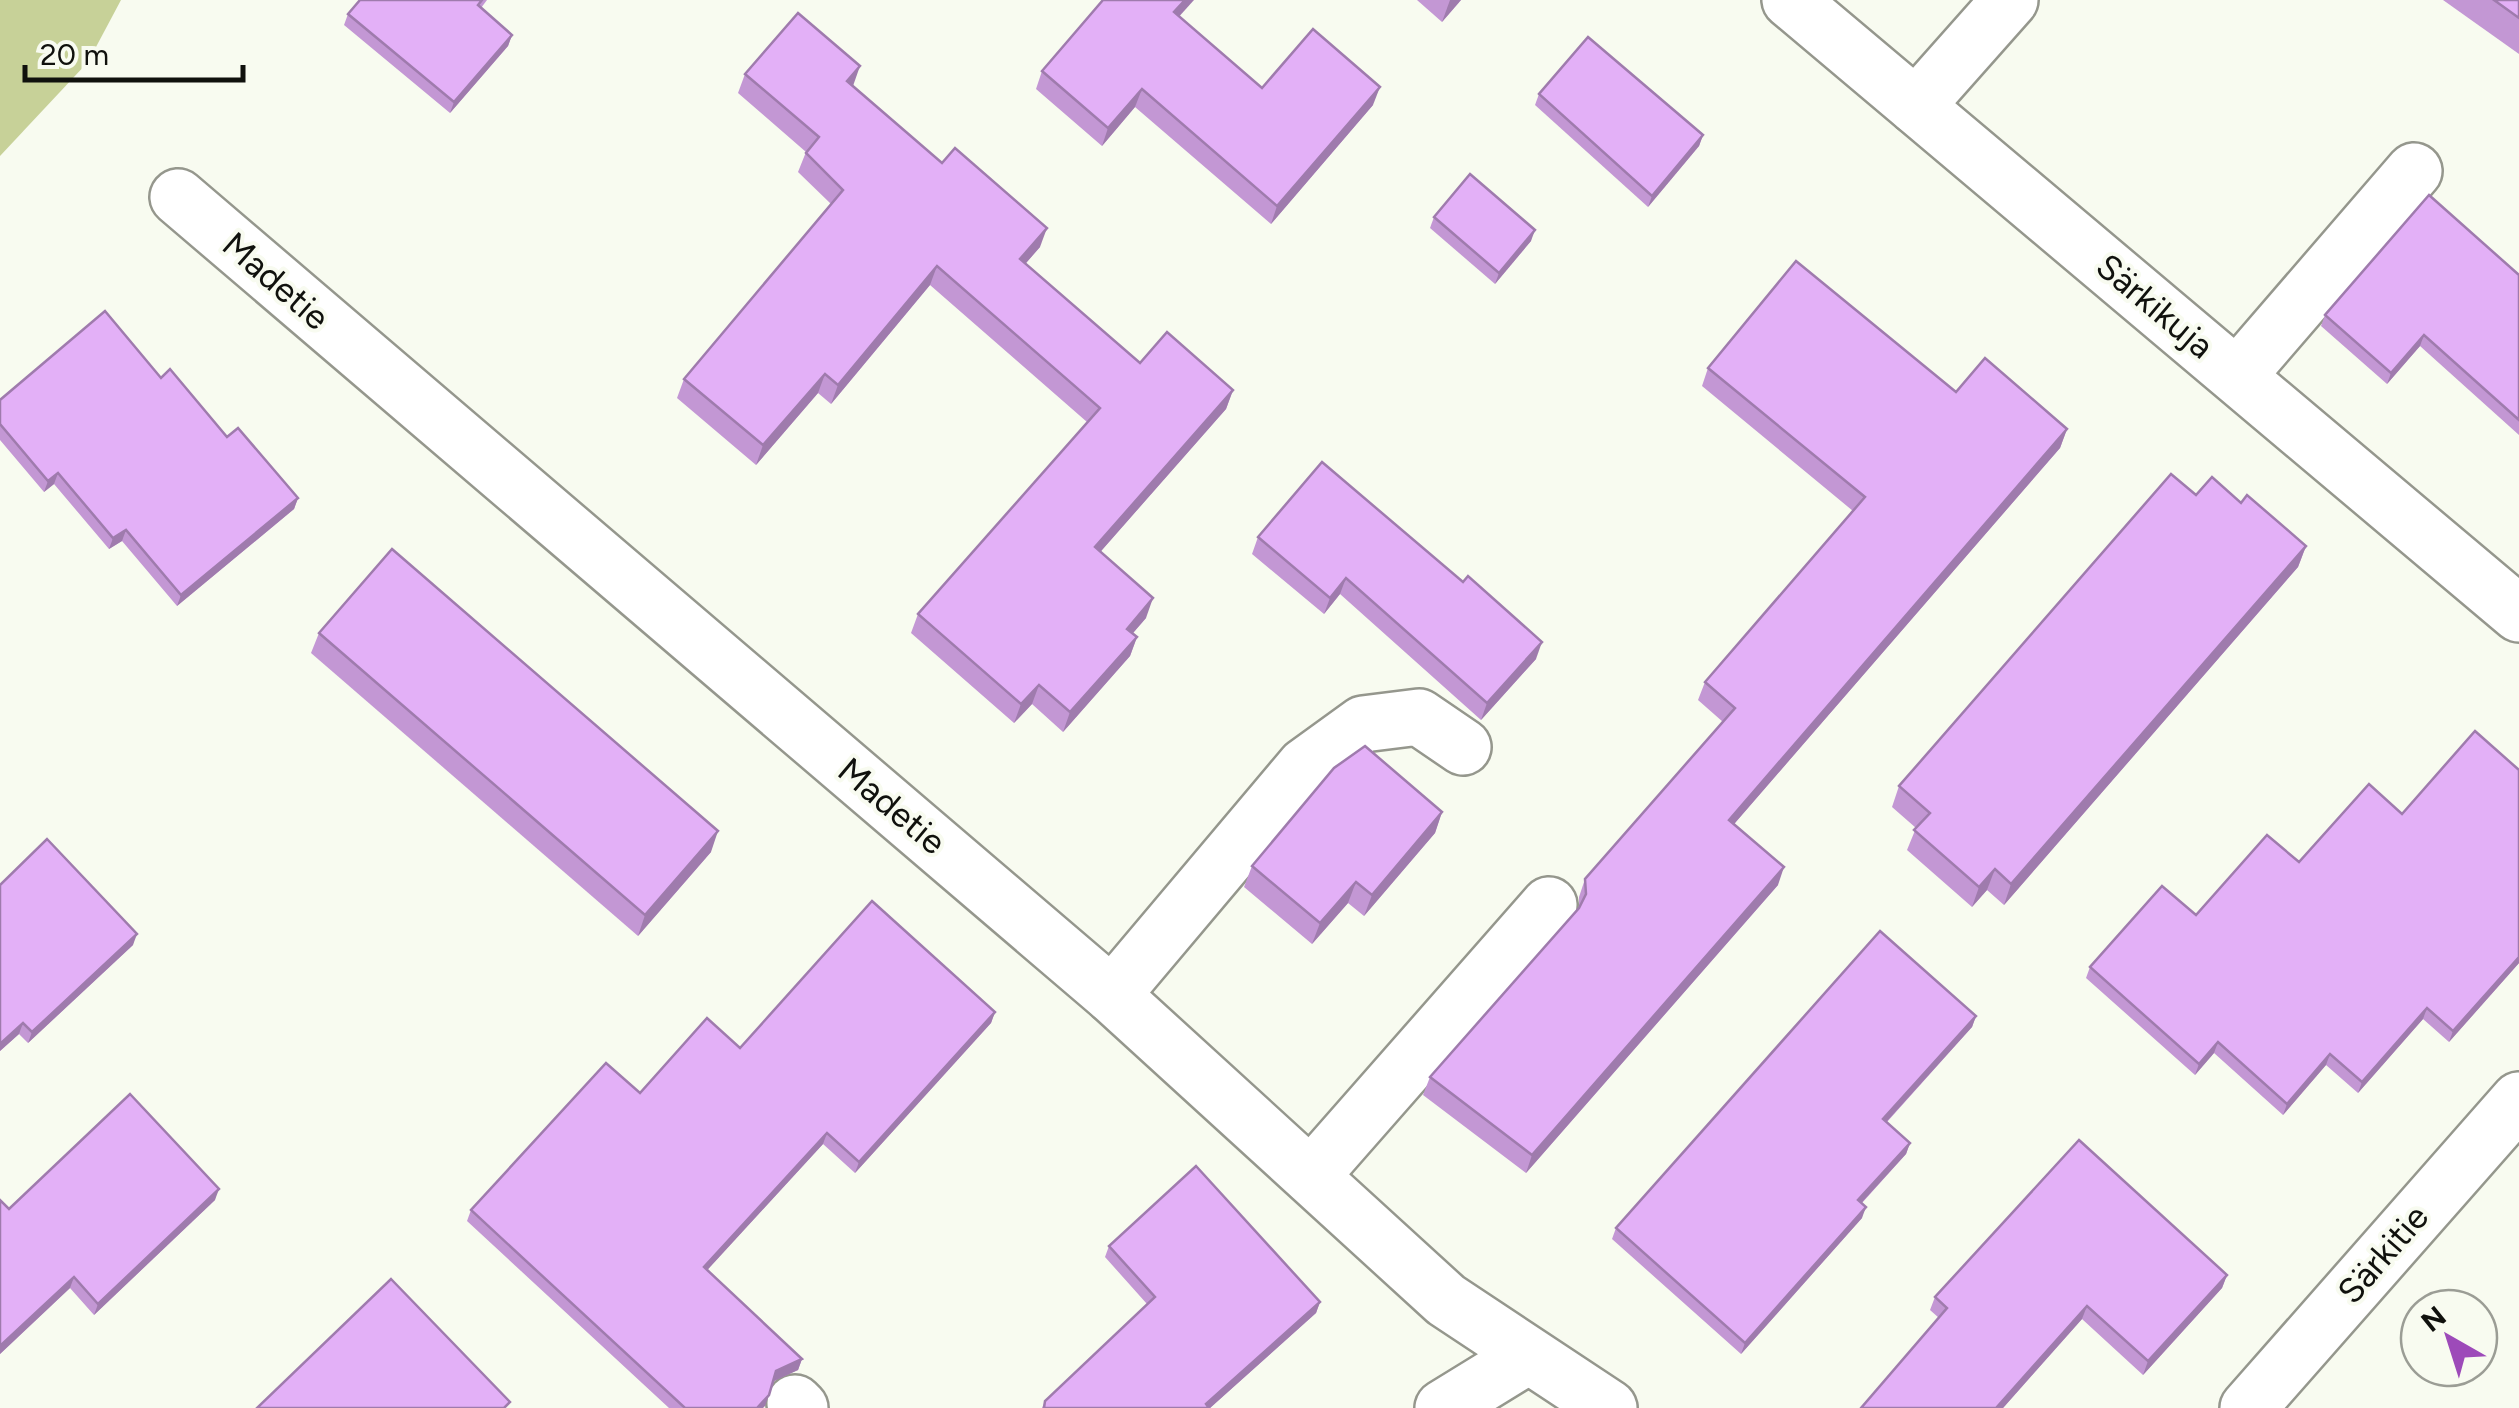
<svg xmlns="http://www.w3.org/2000/svg" width="2519" height="1408" font-family="Figtree,sans-serif">
  <style>
    .green { fill: #c7d198 }
    .lines { fill: none; stroke-linecap: round; stroke-linejoin: round }
    .minor-casing { stroke: #95978d; stroke-width: 60 }
    .minor { stroke: #fff; stroke-width: 55 }
    .wall { fill: #c397d4 }
    .shaded-wall { fill: #9f7bad }
    .building { fill: #e3b0f7; stroke: #9f7bad; stroke-width: 2.5 }
    .labels { text-anchor: middle; dominant-baseline: central; stroke-width: 8; stroke-linejoin: round; paint-order: stroke }
    .street-label { font-size: 35px; fill: #10110d; stroke: #f8fbf0 }
  </style>
  <rect width="100%" height="100%" fill="#f8fbf0"/>
  <!-- green -->
  <path class="green" d="M0,0H121L88,62L0,156Z"/>
  <g class="lines">
    <!-- minor casing -->
    <g class="minor-casing">
      <g id="minor">
        <path d="M1790,0L2519,614"/>
        <path d="M1916,106L2010,0"/>
        <path d="M178,197L1112,995L1446,1300L1609,1408"/>
        <path d="M2238,375L2414,171"/>
        <path d="M1112,995L1305,766L1363,724L1419,717L1463,747"/>
        <path d="M1311,1176L1549,905"/>
        <path d="M795,1403L800,1408"/>
        <path d="M1443,1408L1526,1357"/>
        <path d="M2248,1408L2519,1100"/>
      </g>
    </g>
    <!-- minor -->
    <use href="#minor" class="minor"/>
  </g>
  <!-- wall -->
  <g class="wall">
    <path d="M360,0H487L481,8L512,35L508,46L450,113L344,25L348,14Z"/>
    <path d="M1417,0H1461L1442,22Z"/>
    <path d="M2443,0H2519V54Z"/>
    <path d="M1179,17L1262,88L1373,105L1271,224L1135,107L1102,146L1036,89L1042,71Z"/>
    <path d="M745,74L853,86L1040,247L1025,264L1140,363L1233,390L1226,409L1100,552L1146,618L1133,633L1137,637L1130,656L1063,732L1032,704L1014,723L911,633L918,614L1087,422L930,285L831,404L818,393L756,465L677,398L684,379L831,204L798,172L806,152L738,93Z"/>
    <path d="M1539,94L1703,135L1699,146L1648,207L1535,105Z"/>
    <path d="M1434,217L1531,241L1495,284L1430,228Z"/>
    <path d="M2519,275V435L2420,346L2387,384L2321,326L2325,315Z"/>
    <path d="M1708,368L1956,392L2067,429L2060,448L1734,824L1778,885L1526,1173L1423,1095L1430,1077L1579,908V897L1585,879L1723,722L1698,700L1705,682L1853,511L1702,386Z"/>
    <path d="M161,378L298,498L294,509L177,606L122,541L109,549L54,484L44,492L0,440V400Z"/>
    <path d="M2196,495L2241,503L2306,546L2298,567L2004,905L1987,890L1972,907L1907,850L1916,828L1892,807L1899,786Z"/>
    <path d="M1258,537L1536,659L1481,720L1340,594L1324,614L1252,554Z"/>
    <path d="M319,633L711,852L638,936L311,653Z"/>
    <path d="M2519,770V963L2449,1042L2423,1019L2358,1093L2326,1065L2283,1115L2214,1053L2195,1075L2086,978L2090,967L2196,915L2299,862L2402,814Z"/>
    <path d="M1442,812L1435,833L1364,916L1348,903L1312,944L1244,887L1252,866Z"/>
    <path d="M0,885L133,945L28,1043L19,1034L0,1051Z"/>
    <path d="M995,1012L991,1023L855,1173L823,1144L707,1270L802,1359L798,1370L773,1381L763,1408H669L467,1221L471,1210L640,1093Z"/>
    <path d="M1976,1016L1972,1027L1887,1122L1910,1143L1906,1154L1862,1203V1218L1741,1354L1612,1239L1616,1228Z"/>
    <path d="M0,1200L9,1209L215,1200L94,1315L70,1288L0,1354Z"/>
    <path d="M1109,1246L1320,1302L1316,1313L1210,1408H1042L1045,1401L1147,1304L1105,1257Z"/>
    <path d="M2227,1275L2222,1288L2143,1375L2082,1319L2003,1408H1861L1939,1318L1930,1310L1935,1297Z"/>
  </g>
  <!-- shaded-wall -->
  <g class="shaded-wall">
    <path d="M1185,0H1194L1167,30L1174,12Z"/>
    <path d="M1450,0H1461L1442,22Z"/>
    <path d="M512,35L508,46L450,113L454,102Z"/>
    <path d="M860,66L853,86L847,81Z"/>
    <path d="M1380,87L1373,105L1271,224L1277,206Z"/>
    <path d="M1142,89L1135,107L1102,146L1108,128Z"/>
    <path d="M1703,135L1699,146L1648,207L1652,196Z"/>
    <path d="M1047,228L1040,247L1013,278L1020,259Z"/>
    <path d="M1535,230L1531,241L1495,284L1499,273Z"/>
    <path d="M937,266L930,285L831,404L838,385Z"/>
    <path d="M2424,335L2420,346L2387,384L2391,373Z"/>
    <path d="M825,374L818,393L756,465L763,445Z"/>
    <path d="M1233,390L1226,409L1088,566L1095,547Z"/>
    <path d="M2067,429L2060,448L1722,838L1729,820Z"/>
    <path d="M58,473L54,484L44,492L48,481Z"/>
    <path d="M298,498L294,509L177,606L181,595Z"/>
    <path d="M126,530L122,541L109,549L113,538Z"/>
    <path d="M2306,546L2298,567L2004,905L2011,884Z"/>
    <path d="M1346,578L1340,594L1324,614L1330,598Z"/>
    <path d="M1153,598L1146,618L1120,648L1127,629Z"/>
    <path d="M1137,637L1130,656L1063,732L1070,712Z"/>
    <path d="M1542,642L1536,659L1481,720L1487,703Z"/>
    <path d="M1039,685L1032,704L1014,723L1021,704Z"/>
    <path d="M1442,812L1435,833L1364,916L1372,895Z"/>
    <path d="M718,831L711,852L638,936L645,915Z"/>
    <path d="M1784,867L1778,885L1526,1173L1532,1155Z"/>
    <path d="M1995,869L1987,890L1972,907L1979,887Z"/>
    <path d="M1356,882L1348,903L1312,944L1320,923Z"/>
    <path d="M137,934L133,945L28,1043L32,1032Z"/>
    <path d="M2519,957V963L2449,1042L2453,1031Z"/>
    <path d="M2427,1008L2423,1019L2358,1093L2362,1082Z"/>
    <path d="M995,1012L991,1023L855,1173L859,1162Z"/>
    <path d="M1976,1016L1972,1027L1879,1130L1883,1119Z"/>
    <path d="M23,1023L19,1034L0,1051V1044Z"/>
    <path d="M2218,1042L2214,1053L2195,1075L2199,1064Z"/>
    <path d="M2330,1054L2326,1065L2283,1115L2287,1104Z"/>
    <path d="M827,1133L823,1144L700,1278L704,1267Z"/>
    <path d="M1910,1143L1906,1154L1854,1211L1858,1200Z"/>
    <path d="M219,1189L215,1200L94,1315L98,1304Z"/>
    <path d="M1866,1207L1862,1218L1741,1354L1745,1343Z"/>
    <path d="M2227,1275L2222,1288L2143,1375L2148,1361Z"/>
    <path d="M74,1277L70,1288L0,1354V1346Z"/>
    <path d="M1320,1302L1316,1313L1210,1408L1206,1404Z"/>
    <path d="M2087,1306L2082,1319L2003,1408H1996Z"/>
    <path d="M802,1359L798,1370L772,1382L776,1371Z"/>
    <path d="M769,1395L765,1406L763,1408H757Z"/>
  </g>
  <!-- building -->
  <g class="building">
    <path d="M360,0H482L478,5L512,35L454,102L348,14Z"/>
    <path d="M1103,0H1185L1174,12L1262,88L1313,29L1380,87L1277,206L1142,89L1108,128L1042,71Z"/>
    <path d="M2494,0H2519V18Z"/>
    <path d="M798,13L860,66L847,81L942,163L955,148L1047,228L1020,259L1140,363L1167,332L1233,390L1095,547L1153,598L1127,629L1137,637L1070,712L1039,685L1021,704L918,614L1100,408L937,266L838,385L825,374L763,445L684,379L843,190L806,153L819,137L745,74Z"/>
    <path d="M1588,37L1703,135L1652,196L1539,94Z"/>
    <path d="M1470,174L1535,230L1499,273L1434,217Z"/>
    <path d="M2429,195L2519,275V420L2424,335L2391,373L2325,315Z"/>
    <path d="M1796,261L1956,392L1985,358L2067,429L1729,820L1784,867L1532,1155L1430,1077L1579,908L1586,894L1585,879L1735,708L1705,682L1865,497L1708,368Z"/>
    <path d="M105,311L161,378L170,369L227,437L238,428L298,498L181,595L126,530L113,538L58,473L48,481L0,424V400Z"/>
    <path d="M1322,462L1463,582L1468,576L1542,642L1487,703L1346,578L1330,598L1258,537Z"/>
    <path d="M2171,474L2196,495L2212,477L2241,503L2247,495L2306,546L2011,884L1995,869L1979,887L1914,830L1930,813L1899,786Z"/>
    <path d="M392,549L718,831L645,915L319,633Z"/>
    <path d="M2475,731L2519,770V957L2453,1031L2427,1008L2362,1082L2330,1054L2287,1104L2218,1042L2199,1064L2090,967L2162,886L2196,915L2267,835L2299,862L2369,784L2402,814Z"/>
    <path d="M1365,746L1442,812L1372,895L1356,882L1320,923L1252,866L1334,768Z"/>
    <path d="M47,839L137,934L32,1032L23,1023L0,1044V885Z"/>
    <path d="M872,901L995,1012L859,1162L827,1133L704,1267L802,1359L776,1371L769,1395L757,1408H685L471,1210L606,1063L640,1093L707,1018L740,1048Z"/>
    <path d="M1880,931L1976,1016L1883,1119L1910,1143L1858,1200L1866,1207L1745,1343L1616,1228Z"/>
    <path d="M130,1094L219,1189L98,1304L74,1277L0,1346V1200L9,1209Z"/>
    <path d="M2079,1140L2227,1275L2148,1361L2087,1306L1996,1408H1861L1947,1308L1935,1297Z"/>
    <path d="M1196,1166L1320,1302L1206,1404L1209,1408H1044L1045,1401L1155,1297L1109,1246Z"/>
    <path d="M391,1279L510,1402L504,1408H257Z"/>
  </g>
  <g class="labels">
    <!-- street labels -->
    <g class="street-label">
      <text transform="translate(276 281) rotate(41)">Madetie</text>
      <text transform="translate(2155 306) rotate(40)">Särkikuja</text>
      <text transform="translate(892 806) rotate(40)">Madetie</text>
      <text transform="translate(2383 1254) rotate(-49)">Särkitie</text>
    </g>
  </g>
  <!-- north arrow -->
  <g transform="translate(2449 1338) rotate(321)"><circle r="48" fill="#f8fbf0" stroke="#9b9d95" stroke-width="2.5"/>
  <path d="M0-8L18 38L0 25L-18 38Z" fill="#9d4ab9"/>
  <text y="-15" font-size="28" font-weight="bold" text-anchor="middle" fill="#10110d">N</text>
  </g>
  <!-- scale -->
  <path d="M25 65v15h218v-15" fill="none" stroke="#10110d" stroke-width="5"/>
  <text x="40" y="65" font-size="30" fill="#10110d" stroke="#f8fbf0" stroke-width="8" paint-order="stroke">20 m</text>
</svg>
